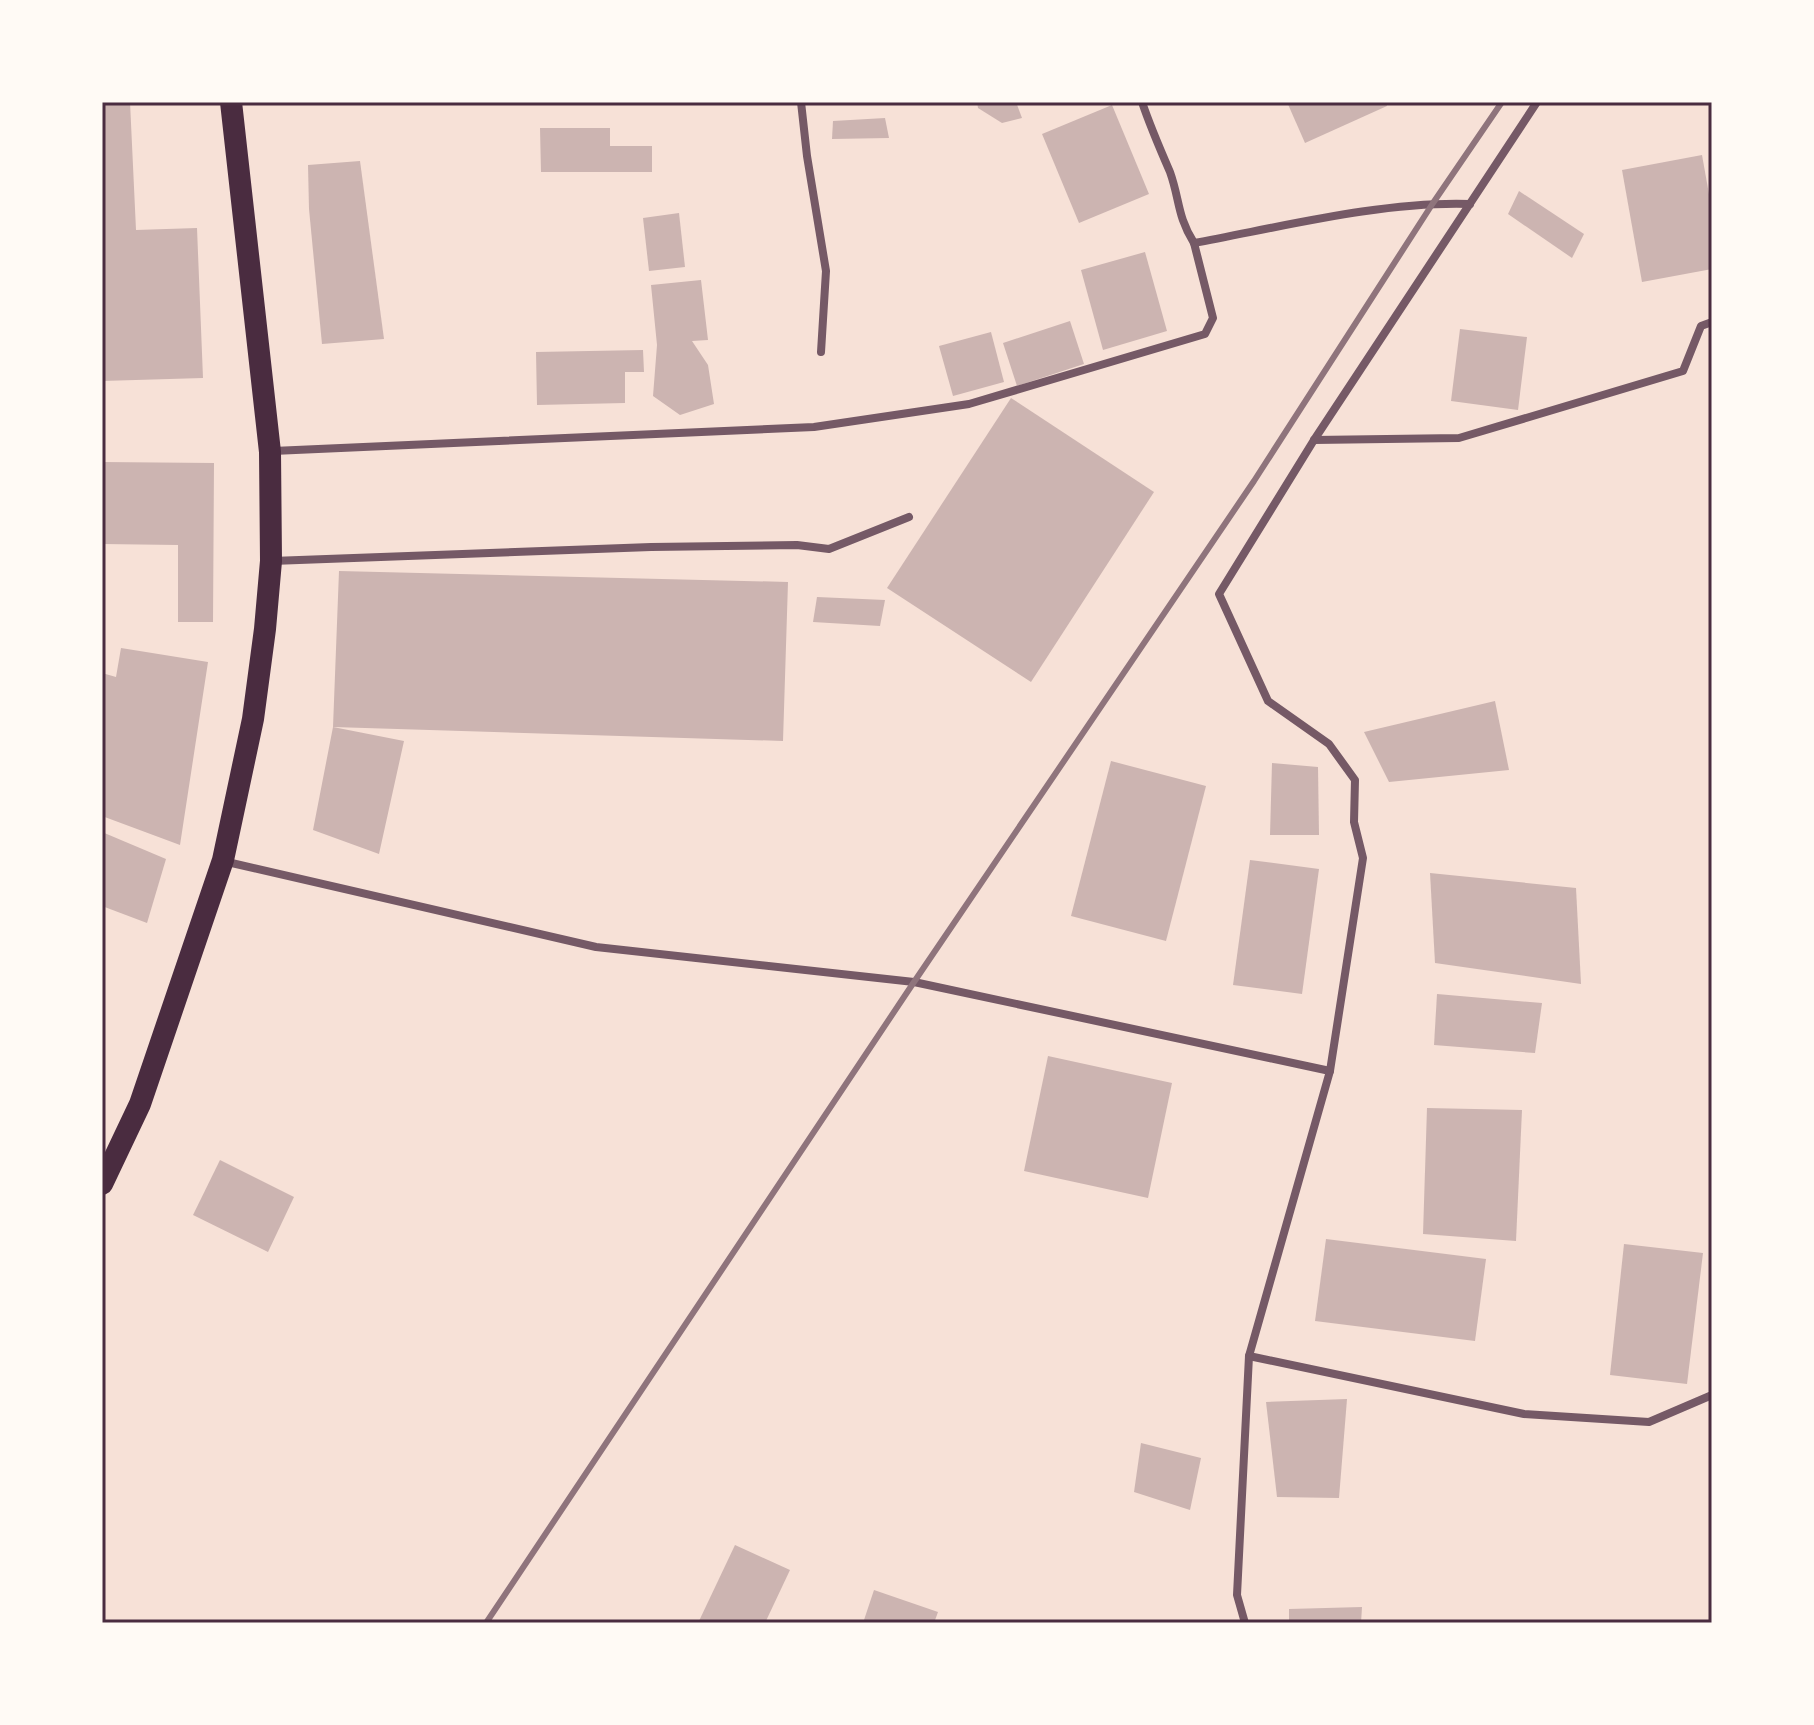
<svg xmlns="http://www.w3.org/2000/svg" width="1814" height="1725" font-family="'Golos Text',sans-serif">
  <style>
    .building { fill: #ccb4b1 }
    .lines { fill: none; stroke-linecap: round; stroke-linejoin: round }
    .minor { stroke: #755966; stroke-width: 8 }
    .trunk { stroke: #4a2c40; stroke-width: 22 }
    .rail { stroke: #8f747c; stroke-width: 6 }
    .neatline { fill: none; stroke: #4a2c40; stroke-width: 3 }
  </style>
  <rect width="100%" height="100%" fill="#f7e1d7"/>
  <!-- building -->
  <g class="building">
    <path d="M102,102H130L136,230L197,228L203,378L102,381Z"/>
    <path d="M977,102H1016L1022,118L1002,123L978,108Z"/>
    <path d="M1287,102H1386L1387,106L1305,143Z"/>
    <path d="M1112,105L1149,194L1079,223L1042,134Z"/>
    <path d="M885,118L889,138L832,139L833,121Z"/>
    <path d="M540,128H610V146H652V172H541Z"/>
    <path d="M1702,155L1712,211V269L1642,282L1622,170Z"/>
    <path d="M360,161L384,339L322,344L309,209L308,165Z"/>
    <path d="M1519,191L1584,234L1572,258L1508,214Z"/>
    <path d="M679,213L685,267L649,271L643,218Z"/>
    <path d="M1145,252L1167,331L1103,350L1081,270Z"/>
    <path d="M701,280L708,340L692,341L708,365L714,404L680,415L653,396L657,345L651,285Z"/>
    <path d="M1070,321L1084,364L1017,386L1003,343Z"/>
    <path d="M1460,329L1527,337L1518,410L1451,401Z"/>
    <path d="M991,332L1004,382L953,396L939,346Z"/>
    <path d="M643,350L644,372H625V403L537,405L536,352Z"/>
    <path d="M1011,398L1154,492L1031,682L887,588Z"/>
    <path d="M102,462L214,463L213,622H178V545L102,544Z"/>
    <path d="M339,571L788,582L783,741L333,727L404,741L379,854L313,830L333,727Z"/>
    <path d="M817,597L885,600L880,626L813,622Z"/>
    <path d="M121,648L208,662L180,845L102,816V673L116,677Z"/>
    <path d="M1495,701L1509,770L1389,782L1364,732Z"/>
    <path d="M1111,761L1206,786L1166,941L1071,916Z"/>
    <path d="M1272,763L1318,767L1319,835H1270Z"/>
    <path d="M102,832L166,859L147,923L102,906Z"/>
    <path d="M1250,860L1319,869L1302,994L1233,985Z"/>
    <path d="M1430,873L1576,888L1581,984L1435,963Z"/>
    <path d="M1437,994L1542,1003L1535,1053L1434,1045Z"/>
    <path d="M1048,1056L1172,1083L1148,1198L1024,1171Z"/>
    <path d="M1427,1108L1522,1110L1516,1241L1423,1234Z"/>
    <path d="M220,1160L294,1197L268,1252L193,1215Z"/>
    <path d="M1326,1239L1486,1259L1475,1341L1315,1321Z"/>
    <path d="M1624,1244L1703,1253L1687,1384L1610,1375Z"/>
    <path d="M1347,1399L1339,1498L1277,1497L1266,1402Z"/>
    <path d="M1141,1443L1201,1458L1190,1510L1134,1492Z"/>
    <path d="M735,1545L790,1570L765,1623H703L699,1621Z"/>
    <path d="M874,1590L938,1612L934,1623H863Z"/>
    <path d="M1362,1607L1361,1623H1289V1609Z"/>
  </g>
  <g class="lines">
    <!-- minor -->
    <g class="minor">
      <path d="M801,102L807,156L826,271L821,352"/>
      <path d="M1142,102C1150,126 1160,149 1170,172C1180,200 1177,216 1194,243"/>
      <path d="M1537,102L1314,440L1219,594L1268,701L1329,744L1355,780L1354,822L1363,858L1330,1071L1249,1356L1524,1414L1649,1422L1712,1395"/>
      <path d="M1314,440L1459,438L1683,371L1701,326L1712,322"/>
      <path d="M273,451L814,427L969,404L1205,334L1213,318L1194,243C1281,227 1383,201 1470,204"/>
      <path d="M272,561L651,547L797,545L829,549L909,517"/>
      <path d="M223,861L596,947L914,982L1330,1071"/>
      <path d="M1245,1623L1237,1595L1249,1356"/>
    </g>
    <!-- trunk -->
    <path class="trunk" d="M102,1184L140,1104L223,860L253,719L265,629L271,561L270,452L231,102"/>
    <!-- rail -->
    <path class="rail" d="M486,1623L914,982L1254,481L1433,203L1502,102"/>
  </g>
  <!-- border -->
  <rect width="1814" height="1725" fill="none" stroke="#fffaf5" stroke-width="208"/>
  <rect x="104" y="104" width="1606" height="1517" class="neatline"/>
</svg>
